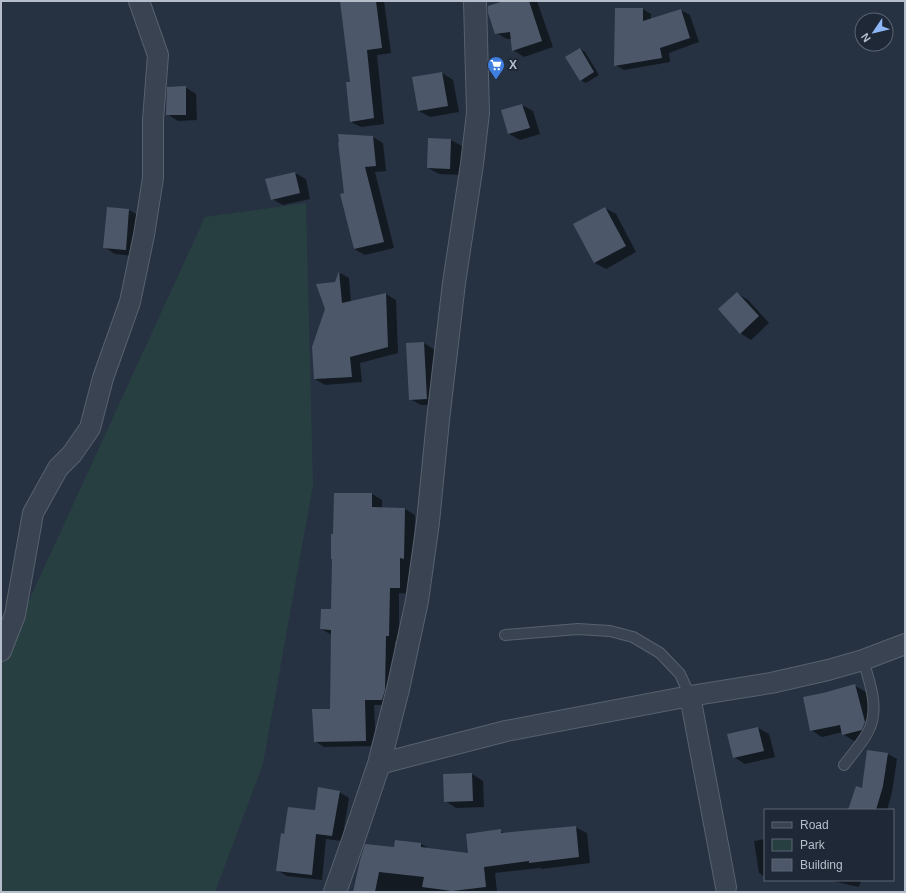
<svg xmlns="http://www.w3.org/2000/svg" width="906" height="893" font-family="Helvetica,sans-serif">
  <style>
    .green { fill: #283f42 }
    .shadow { fill: #0007 }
    .building { fill: #4c586a }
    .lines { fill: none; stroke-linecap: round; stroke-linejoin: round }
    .service-casing { stroke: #58616e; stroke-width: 12 }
    .minor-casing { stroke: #58616e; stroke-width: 22 }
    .tertiary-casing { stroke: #58616e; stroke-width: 24 }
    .service { stroke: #3a4351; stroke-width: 10 }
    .minor { stroke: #3a4351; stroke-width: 20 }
    .tertiary { stroke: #3a4351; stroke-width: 22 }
    .labels { text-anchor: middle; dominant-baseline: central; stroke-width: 4; stroke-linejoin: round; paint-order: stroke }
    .poi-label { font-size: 12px; font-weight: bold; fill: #b7becb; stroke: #1f2836; text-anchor: start }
  </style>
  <rect width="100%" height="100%" fill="#263141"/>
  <!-- green -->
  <path class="green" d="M306,203L313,485L263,764L215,892H1V653L4,655L205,217Z"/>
  <!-- shadow -->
  <g class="shadow">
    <path d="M341,1H384L391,53L377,55L384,124L361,127L351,122L352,83Z"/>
    <path d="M507,1H537L553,47L524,57L513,50L512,39H507L496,33Z"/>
    <path d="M643,9L651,14V20L681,10L690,15L699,42L669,53L670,62L624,70L615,65Z"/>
    <path d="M580,49L585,52L599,75L586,83L580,80Z"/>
    <path d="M442,73L453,80L459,112L430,117L419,111Z"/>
    <path d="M185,87L196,94L197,120L178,121L167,114Z"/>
    <path d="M522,105L533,111L540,134L520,140L509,134Z"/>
    <path d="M373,137L383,143L386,171L375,172L394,248L365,255L354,249L345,194Z"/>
    <path d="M451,140L462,146L461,175L439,174L428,168Z"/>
    <path d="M295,173L306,179L310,199L283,205L272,199Z"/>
    <path d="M605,208L616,214L636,252L606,269L595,263L574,225Z"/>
    <path d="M129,210L140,216L136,256L115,254L104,247Z"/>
    <path d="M340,273L349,278L351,302L386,294L396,300L398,353L360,363L362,382L325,385L315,379L336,283Z"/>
    <path d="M737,293L748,300L769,323L751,340L740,333Z"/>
    <path d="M424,343L435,350L438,405H421L410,399Z"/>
    <path d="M335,494H372L382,500V508L405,509L415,515L414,564H410L409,594L399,593V641H395L394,696L392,705H374L376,746L324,747L315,741L331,710L332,635L321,629L332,610Z"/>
    <path d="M855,686L866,692L876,729L873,736L854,741L843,734V732L822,737L811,730Z"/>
    <path d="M758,728L769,734L775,757L745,764L734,757Z"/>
    <path d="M888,754L897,759L892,792L887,810H849Z"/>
    <path d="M472,774L483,781L484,807L456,808L445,801L444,775Z"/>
    <path d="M339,792L349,798L342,841L326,839L322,880L287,876L277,870L285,835Z"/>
    <path d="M575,827L587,833L590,863L542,869L540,868L495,873L497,892H354L395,848L421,844L428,848L469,854L500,831L506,834Z"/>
    <path d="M765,839V877L759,873L754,841Z"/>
    <path d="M828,880H861L859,887Z"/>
  </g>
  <!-- building -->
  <g class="building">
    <path d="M340,1H376L382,48L367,50L374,118L350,122L346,82H350Z"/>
    <path d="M504,1H529L542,41L512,51L510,32L495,34L488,13V6Z"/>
    <path d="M615,8H643V21L681,9L690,38L660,48L662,58L614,66Z"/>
    <path d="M580,48L594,72L580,81L565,57Z"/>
    <path d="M442,72L448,106L418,111L412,77Z"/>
    <path d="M186,86V115H166L167,87Z"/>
    <path d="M522,104L530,128L508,134L501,110Z"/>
    <path d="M338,134L373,136L376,166L365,167L384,242L354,249L340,194L344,193L338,142H339Z"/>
    <path d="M428,138L451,139L450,169L427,168Z"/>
    <path d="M295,172L300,193L271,200L265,179Z"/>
    <path d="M107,207L129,209L126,250L103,248Z"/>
    <path d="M605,207L626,246L594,263L573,224Z"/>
    <path d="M339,271L342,303L386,293L388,347L350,357L352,377L314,379L312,347L325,309L316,284L335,282Z"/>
    <path d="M737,292L759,316L740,334L718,309Z"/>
    <path d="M424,342L427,399L409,400L406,343Z"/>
    <path d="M334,493H372V507L405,508L404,559L400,558V588H390L389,636H386L385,690L382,700H365L366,741L314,742L312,709H330L331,630L320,629L321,609H331L332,559H331V534H333Z"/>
    <path d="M855,684L865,722L862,730L842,735L840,725L810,731L803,697L823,693Z"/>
    <path d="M758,727L764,751L733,758L727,734Z"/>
    <path d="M867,750L888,753L883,786L876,810H848L856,786L862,788Z"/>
    <path d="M472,773L473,801L444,802L443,774Z"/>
    <path d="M318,787L340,791L332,836L316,834L312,875L276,871L281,833L284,834L288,807L315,810Z"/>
    <path d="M576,826L579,857L529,863V861L484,867L486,887L452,891L422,887L424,877L379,872L375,892H353L360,860L365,844L394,847L395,840L421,843V847L468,853L466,834L501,829V833Z"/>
  </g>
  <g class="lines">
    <!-- service casing -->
    <g class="service-casing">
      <g id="service">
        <path d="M505,635L578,629L610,631L633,637L660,653L680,674L690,696"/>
        <path d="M844,765C851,756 862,743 868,732C880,709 870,683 863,660"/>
      </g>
    </g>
    <!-- minor casing -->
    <g class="minor-casing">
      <g id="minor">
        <path d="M1,651L15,615L33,513L58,468L72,454L90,428L103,378L130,302L144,235L153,178V120L158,55L139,1"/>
        <path d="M690,696L726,887"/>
        <path d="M379,764L506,731L690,696L771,683L828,670L863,660L905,644"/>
      </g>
    </g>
    <!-- tertiary casing -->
    <g class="tertiary-casing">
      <path id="tertiary" d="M335,892L354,838L379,764L398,689L417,601L428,522L438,420L454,283L472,164L478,113L475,1"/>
    </g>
    <!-- service -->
    <use href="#service" class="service"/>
    <!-- minor -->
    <use href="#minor" class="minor"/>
    <!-- tertiary -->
    <use href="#tertiary" class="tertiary"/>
  </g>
  <!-- icons -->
  <defs>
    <g id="supermarket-pin" transform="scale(0.9)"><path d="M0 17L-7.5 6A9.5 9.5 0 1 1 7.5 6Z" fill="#3f7fe0" stroke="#1f2836"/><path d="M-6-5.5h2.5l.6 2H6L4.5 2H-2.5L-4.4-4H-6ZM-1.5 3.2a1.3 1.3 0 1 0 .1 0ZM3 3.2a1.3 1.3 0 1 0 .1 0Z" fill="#fff"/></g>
  </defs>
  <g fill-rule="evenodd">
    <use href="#supermarket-pin" x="496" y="65"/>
  </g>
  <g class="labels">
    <!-- poi labels -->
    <g class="poi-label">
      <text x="509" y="65">X</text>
    </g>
  </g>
  <!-- border -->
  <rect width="906" height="893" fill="none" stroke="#b7becb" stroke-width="4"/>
  <!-- legend -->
  <rect x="764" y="809" width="130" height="72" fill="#1f2836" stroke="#5c6472"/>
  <rect x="772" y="822" width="20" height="6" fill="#3a4351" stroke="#5c6472"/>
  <text x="800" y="829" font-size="12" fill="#b7becb">Road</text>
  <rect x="772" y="839" width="20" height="12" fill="#283f42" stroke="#5c6472"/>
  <text x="800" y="849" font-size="12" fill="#b7becb">Park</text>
  <rect x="772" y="859" width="20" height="12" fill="#4c586a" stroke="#5c6472"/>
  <text x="800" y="869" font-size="12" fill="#b7becb">Building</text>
  <!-- north arrow -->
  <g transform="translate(874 32) rotate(235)"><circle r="19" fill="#1f2836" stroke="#5c6472"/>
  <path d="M0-3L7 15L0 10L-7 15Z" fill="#8eb7f8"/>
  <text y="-6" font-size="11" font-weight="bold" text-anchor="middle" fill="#b7becb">N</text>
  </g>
</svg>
